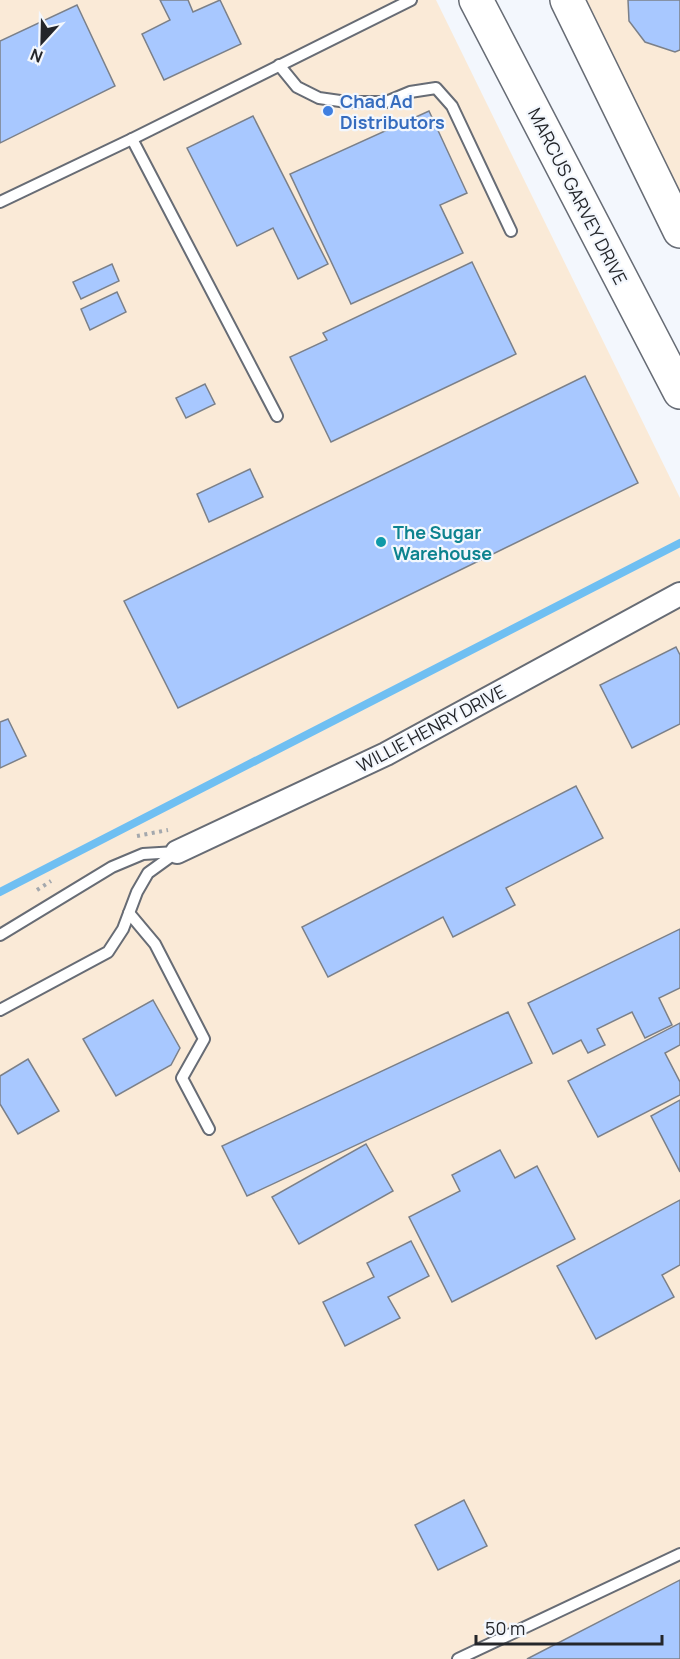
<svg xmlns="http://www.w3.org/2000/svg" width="680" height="1659" font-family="Manrope,sans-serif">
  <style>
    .industrial { fill: #faead7 }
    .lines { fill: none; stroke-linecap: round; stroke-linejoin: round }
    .stream { stroke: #6fbff2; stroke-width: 8 }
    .building { fill: #a8c8ff; stroke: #7b8089; stroke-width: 1.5 }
    .lane-casing { stroke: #676c75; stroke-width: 14 }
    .street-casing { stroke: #676c75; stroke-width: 26 }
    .highway-casing { stroke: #676c75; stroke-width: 36 }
    .path { stroke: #a4a8ad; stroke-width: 4; stroke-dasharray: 3 4.5; stroke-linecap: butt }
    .lane { stroke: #fff; stroke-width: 10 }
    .street { stroke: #fff; stroke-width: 22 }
    .highway { stroke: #fff; stroke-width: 33 }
    .shop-dot { fill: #3f7fe0; stroke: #f3f7fd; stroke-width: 2 }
    .culture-dot { fill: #0f9aa8; stroke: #f3f7fd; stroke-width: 2 }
    .labels { text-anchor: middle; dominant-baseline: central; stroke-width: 4.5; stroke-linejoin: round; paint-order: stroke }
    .shop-label { font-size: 18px; font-weight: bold; fill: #366cbe; stroke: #f3f7fd; text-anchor: start }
    .street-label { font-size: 18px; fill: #24262a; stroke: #f3f7fd }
    .culture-label { font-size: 18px; font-weight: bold; fill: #0d838f; stroke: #f3f7fd; text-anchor: start }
  </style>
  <rect width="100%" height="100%" fill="#f3f7fd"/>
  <!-- industrial -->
  <g class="industrial">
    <path d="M0,0H436L680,498V1659H0Z"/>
    <path d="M582,0H680V204Z"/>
  </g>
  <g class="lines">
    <!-- stream -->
    <path class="stream" d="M0,892L680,543"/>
  </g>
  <!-- building -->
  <g class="building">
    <path d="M160,0H188L193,12L220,0L241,44L164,80L142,34L170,20Z"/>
    <path d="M628,0H680V50L675,52L645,42L629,21Z"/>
    <path d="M77,5L115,86L0,143V41Z"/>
    <path d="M429,111L467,193L440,205L463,253L351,304L290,174Z"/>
    <path d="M253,116L328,264L298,279L273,228L237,246L187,148Z"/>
    <path d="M472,262L516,354L331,442L290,357L327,340L323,333Z"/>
    <path d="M112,264L119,281L81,299L73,282Z"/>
    <path d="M117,292L126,312L90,330L81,309Z"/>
    <path d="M585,376L638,483L178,708L124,601Z"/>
    <path d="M205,384L215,404L186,418L176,398Z"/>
    <path d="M250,469L263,497L209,522L197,494Z"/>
    <path d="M676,647L680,655V724L632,748L600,685Z"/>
    <path d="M8,719L26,756L0,768V722Z"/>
    <path d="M576,786L603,838L506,888L515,905L453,937L443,917L328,977L302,927Z"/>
    <path d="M680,929V988L659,998L672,1025L645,1038L632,1012L597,1029L605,1045L588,1053L581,1040L553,1054L528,1003Z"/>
    <path d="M153,1000L180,1048L171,1065L116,1096L83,1039Z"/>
    <path d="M508,1012L532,1063L247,1196L222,1146Z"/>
    <path d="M680,1023V1045L665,1053L680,1082V1095L598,1137L568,1081Z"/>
    <path d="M28,1059L59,1111L18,1134L0,1104V1076Z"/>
    <path d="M680,1100V1172L651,1116Z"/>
    <path d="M366,1144L393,1191L299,1244L272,1197Z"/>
    <path d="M500,1150L515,1178L537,1166L575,1239L452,1302L409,1217L460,1191L452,1175Z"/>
    <path d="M680,1200V1265L662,1275L674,1297L596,1339L557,1266Z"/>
    <path d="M411,1241L429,1276L388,1297L400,1318L345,1346L323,1302L374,1277L367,1263Z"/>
    <path d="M464,1500L487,1546L438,1570L415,1525Z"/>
    <path d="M680,1580V1659H527Z"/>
  </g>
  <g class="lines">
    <!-- lane casing -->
    <g class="lane-casing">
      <g id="lane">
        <path d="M279,65L297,87L319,98L347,102H386L410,92L436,88L452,106L511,231"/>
        <path d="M132,139L277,416"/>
        <path d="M0,202L132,139L411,0"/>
        <path d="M129,913L155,944L204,1039L182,1078L209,1129"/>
        <path d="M0,935L112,867L143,854L176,852"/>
        <path d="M0,1010L108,952L123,929L137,892L148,873L177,852"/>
        <path d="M458,1659L680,1554"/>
      </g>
    </g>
    <!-- street casing -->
    <g class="street-casing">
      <path id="street" d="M177,852L386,754L680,594"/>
    </g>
    <!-- highway casing -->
    <g class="highway-casing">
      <g id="highway">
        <path d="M476,0L680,392"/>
        <path d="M567,0L680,231"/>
      </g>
    </g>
    <!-- path -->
    <g class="path">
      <path d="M137,836L168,830"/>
      <path d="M37,890L51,881"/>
    </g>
    <!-- lane -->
    <use href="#lane" class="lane"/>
    <!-- street -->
    <use href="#street" class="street"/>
    <!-- highway -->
    <use href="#highway" class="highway"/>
  </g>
  <!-- markers -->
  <circle class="shop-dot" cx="328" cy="111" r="6"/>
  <circle class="culture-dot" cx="381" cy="542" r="6"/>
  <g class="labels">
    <!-- shop labels -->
    <g class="shop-label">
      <text x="340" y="101">Chad Ad<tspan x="340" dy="21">Distributors</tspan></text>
    </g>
    <!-- street labels -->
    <g class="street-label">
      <text transform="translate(578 196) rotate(63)">MARCUS GARVEY DRIVE</text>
      <text transform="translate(431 728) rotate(-28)">WILLIE HENRY DRIVE</text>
    </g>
    <!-- culture labels -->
    <g class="culture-label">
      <text x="393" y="532">The Sugar<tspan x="393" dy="21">Warehouse</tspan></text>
    </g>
  </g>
  <!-- north arrow -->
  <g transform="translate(42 42) rotate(202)" stroke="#f3f7fd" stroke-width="4.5" paint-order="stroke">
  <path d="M0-4.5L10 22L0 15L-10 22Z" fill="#24262a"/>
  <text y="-9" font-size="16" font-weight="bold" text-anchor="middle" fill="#24262a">N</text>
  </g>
  <!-- scale -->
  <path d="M476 1635v9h186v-9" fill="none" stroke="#24262a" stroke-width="3"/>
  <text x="485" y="1635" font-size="18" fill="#24262a" stroke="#f3f7fd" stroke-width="4.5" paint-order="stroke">50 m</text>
</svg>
